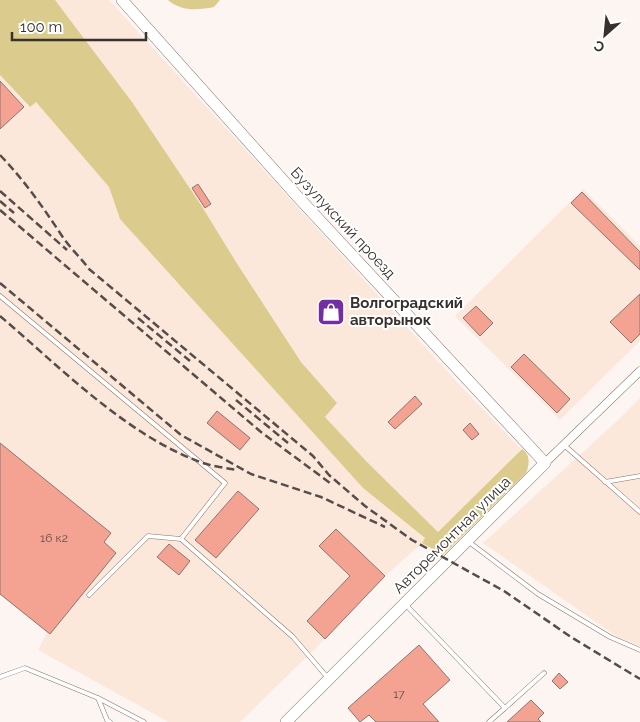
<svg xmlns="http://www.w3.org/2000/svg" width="640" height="722" font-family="Raleway,sans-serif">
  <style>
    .built { fill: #fce7db }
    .green { fill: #dbcb8c }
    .building { fill: #f4a392; stroke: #897571 }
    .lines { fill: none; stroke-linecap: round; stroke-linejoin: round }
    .lane-casing { stroke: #87766c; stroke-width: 5 }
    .street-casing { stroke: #87766c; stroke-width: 9 }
    .secondary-casing { stroke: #87766c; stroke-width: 12 }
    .lane { stroke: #fff; stroke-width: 4 }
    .street { stroke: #fff; stroke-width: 8 }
    .secondary { stroke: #fff; stroke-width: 11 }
    .rail { stroke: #544d49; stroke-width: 2.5; stroke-dasharray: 8 4; stroke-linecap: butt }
    .labels { text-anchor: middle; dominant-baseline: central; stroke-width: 4; stroke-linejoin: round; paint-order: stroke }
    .number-label { font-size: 12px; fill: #674e46 }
    .street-label { font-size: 15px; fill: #38312d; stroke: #fff }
    .poi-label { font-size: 15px; font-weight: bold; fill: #38312d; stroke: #fff; text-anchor: start }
  </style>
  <rect width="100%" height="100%" fill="#fdf5f1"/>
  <!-- built -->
  <g class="built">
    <path d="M55,0H109L457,382L521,449L438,532L367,462L325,417L336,402L301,362L236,262L201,205L132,102Z"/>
    <path d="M0,75L29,107L36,102L109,187L120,219L363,488L425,538L422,543L385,576L325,639L240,722H169L38,650L47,633L0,594Z"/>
    <path d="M583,189L640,246V341L560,420L455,316Z"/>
    <path d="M640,398V646L619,638L483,543L617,421Z"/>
  </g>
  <!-- green -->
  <g class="green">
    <path d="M0,0H55L132,102L201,205L236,262L301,362L337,403L325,417L367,462L438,532L522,449C530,454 530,464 526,473L443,555L422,543L425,538L363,488L120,219L109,187L36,102L30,107L0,75Z"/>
    <path d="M168,0H220L214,7C198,10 182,12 168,0Z"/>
  </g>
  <!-- building -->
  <g class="building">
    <path d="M0,81L24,107L0,129Z"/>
    <path d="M198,184L211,204L205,208L192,188Z"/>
    <path d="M582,192L640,252V270L571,203Z"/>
    <path d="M640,294V334L631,343L610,322Z"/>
    <path d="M476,306L493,323L480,336L463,318Z"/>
    <path d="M524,354L570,399L557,413L511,367Z"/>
    <path d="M415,396L422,404L395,429L388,422Z"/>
    <path d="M217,411L250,438L240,450L207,423Z"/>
    <path d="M470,423L479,434L472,440L463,430Z"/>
    <path d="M0,443L111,533L104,542L116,553L50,634L0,594Z"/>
    <path d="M238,491L259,509L216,558L195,540Z"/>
    <path d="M336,529L385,576L325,639L307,621L350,576L319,546Z"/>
    <path d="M169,544L190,561L179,575L157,557Z"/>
    <path d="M419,645L450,680L423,704L439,722H376L369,715L360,722L348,708Z"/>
    <path d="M559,673L568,682L560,689L552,681Z"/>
    <path d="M531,700L544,713L538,719L541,722H507Z"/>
  </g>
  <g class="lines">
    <!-- lane casing -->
    <g class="lane-casing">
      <g id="lane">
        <path d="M0,296L225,483L181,539L293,637L327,677"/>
        <path d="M564,445L640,512"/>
        <path d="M605,482L640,476"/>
        <path d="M469,542L538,594L610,637L640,650"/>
        <path d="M89,595L148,536L181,539"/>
        <path d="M405,604L505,708L489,722"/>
        <path d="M0,677L25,668L98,698L107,720L110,722"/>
        <path d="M98,698L144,722"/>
        <path d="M505,708L544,673"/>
      </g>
    </g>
    <!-- street casing -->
    <g class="street-casing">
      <path id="street" d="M545,463L640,371"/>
    </g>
    <!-- secondary casing -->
    <g class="secondary-casing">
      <path id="secondary" d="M122,0L297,196L545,463L286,722"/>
    </g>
    <!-- lane -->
    <use href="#lane" class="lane"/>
    <!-- street -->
    <use href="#street" class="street"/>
    <!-- secondary -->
    <use href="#secondary" class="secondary"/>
    <!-- rail -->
    <g class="rail">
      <path d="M0,155C24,180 43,207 62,236C70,248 81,258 89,269L313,456L329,475L365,506L412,540L504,591L571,637L640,679"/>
      <path d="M0,191L67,250"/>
      <path d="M0,201L14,213"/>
      <path d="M0,210L261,432L330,483"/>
      <path d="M0,283L181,435L251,474L321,497L385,527"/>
      <path d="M0,316C60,367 125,434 200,462C211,466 225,468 237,470"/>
      <path d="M138,318L190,361"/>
      <path d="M236,400L288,443"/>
    </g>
  </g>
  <!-- icons -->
  <defs>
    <g id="shop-square" transform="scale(1.4375)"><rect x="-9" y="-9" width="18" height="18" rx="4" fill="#732ea2" stroke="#fff"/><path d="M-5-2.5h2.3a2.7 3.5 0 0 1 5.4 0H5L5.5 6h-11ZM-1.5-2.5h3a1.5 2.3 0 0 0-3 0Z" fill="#fff"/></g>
  </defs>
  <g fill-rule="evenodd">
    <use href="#shop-square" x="331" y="312"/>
  </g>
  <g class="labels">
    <!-- number labels -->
    <g class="number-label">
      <text x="54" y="538">16 к2</text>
      <text x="399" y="694">17</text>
    </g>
    <!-- street labels -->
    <g class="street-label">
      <text transform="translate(343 223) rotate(47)">Бузулукский проезд</text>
      <text transform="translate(452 535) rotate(-45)">Авторемонтная улица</text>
    </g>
    <!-- poi labels -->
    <g class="poi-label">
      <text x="350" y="303">Волгоградский<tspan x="350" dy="17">авторынок</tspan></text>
    </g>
  </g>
  <!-- north arrow -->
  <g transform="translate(605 35) rotate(207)" stroke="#ffffff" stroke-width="4" paint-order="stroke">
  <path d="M0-4L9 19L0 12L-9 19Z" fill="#38312d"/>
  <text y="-8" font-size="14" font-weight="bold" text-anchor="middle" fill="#38312d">С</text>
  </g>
  <!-- scale -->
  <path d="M12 32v8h134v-8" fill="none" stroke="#38312d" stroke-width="2.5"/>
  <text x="20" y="32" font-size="15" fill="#38312d" stroke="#ffffff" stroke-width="4" paint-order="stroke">100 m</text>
</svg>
